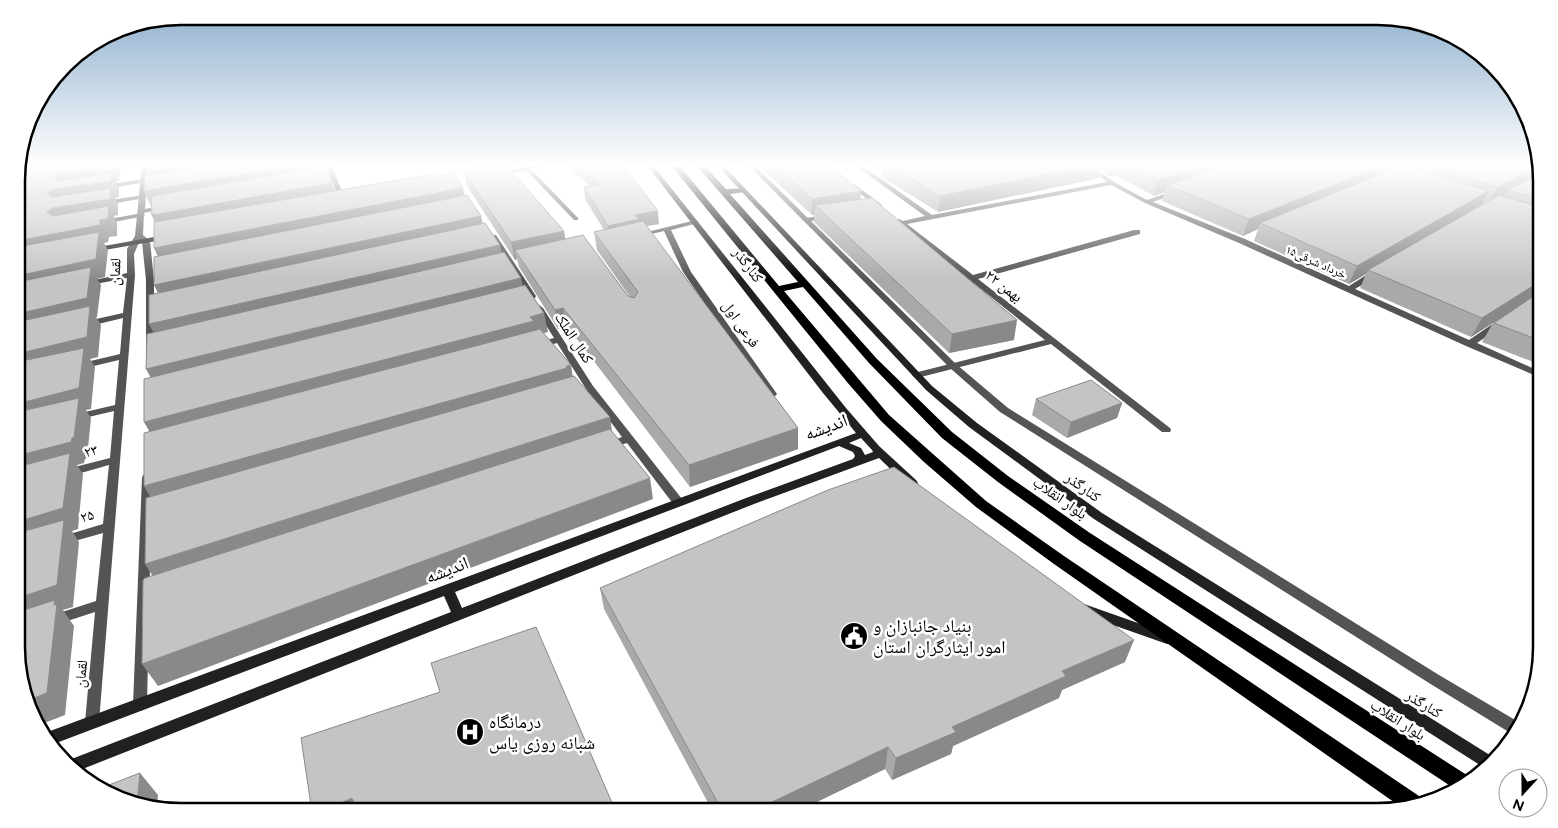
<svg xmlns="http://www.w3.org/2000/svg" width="1558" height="828" font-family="Figtree,'Noto Naskh Arabic',sans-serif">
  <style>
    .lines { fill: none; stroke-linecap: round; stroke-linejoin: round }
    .lane { fill: #545454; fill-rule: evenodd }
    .street { fill: #545454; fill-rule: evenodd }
    .secondary { fill: #212121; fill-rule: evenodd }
    .primary { fill: #000; fill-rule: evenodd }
    .wall { fill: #a9a9a9 }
    .shaded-wall { fill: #898989 }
    .building { fill: #c4c4c4; stroke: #898989 }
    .labels { text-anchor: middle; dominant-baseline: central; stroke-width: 5; stroke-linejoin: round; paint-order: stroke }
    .far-street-label { font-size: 12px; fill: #000; stroke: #fff }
    .street-label { font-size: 15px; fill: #000; stroke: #fff }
    .near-street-label { font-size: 18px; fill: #000; stroke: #fff }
    .near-poi-label { font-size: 18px; fill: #000; stroke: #fff; text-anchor: start }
    .rim { fill: none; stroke: #000; stroke-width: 2.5 }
  </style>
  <rect width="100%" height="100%" fill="#fff"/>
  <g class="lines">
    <!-- lane -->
    <g class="lane">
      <path d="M134,164H148L107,172L104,170Z"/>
      <path d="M747,164H753L956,364L1008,408L1439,675L1522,724L1512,734L1429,683L1000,412L950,368Z"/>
      <path d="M24,166L27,168L26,169L17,171V167Z"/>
      <path d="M144,179L147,181L146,182L106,189L103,187L106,185Z"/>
      <path d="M143,195L146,197L145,198L105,205L102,203L105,201Z"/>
      <path d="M142,213L145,215L144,216L104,224L100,222L104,220Z"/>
    </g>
    <!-- street -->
    <g class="street">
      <path d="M142,164H148L145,209L164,205L167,207L144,213L143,235L150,241L154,280V346L150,349L146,346V280L142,242L140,240L134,254L135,275L99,722L97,727L92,729L87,727L85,722L95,612L55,625L50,624L48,620L50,616L96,601L103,533L64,544L60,543L58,540L60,537L103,524L109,465L67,477L62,473L63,470L110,458L114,411L76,420L71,417L72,415L115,405L119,360L81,369L76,366L78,364L120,354L123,318L86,327L82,324L83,322L123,313L127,278L85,286L81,284L85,282L127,273V249L135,236Z"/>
      <path d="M325,164H331L346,201L345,202L340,201Z"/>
      <path d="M853,164H860L932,215L1107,182L1082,164H1089L1114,182L1147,200L1173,191H1177V193L1153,202L1245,239L1349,286L1371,272H1377V276L1355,289L1469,340L1497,321H1503L1504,323L1503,325L1477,343L1541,372V378L1466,346L1239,243L1145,203L1111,185L907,224L973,275L1134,230H1140V234L978,279L1170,428L1171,430L1170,432H1162L1051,344L917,378L914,377L912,375L914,373L1045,340L897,222L895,221L899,219L903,221L925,216Z"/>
      <path d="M525,167H529L578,218V220H574L525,169Z"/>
      <path d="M850,184H854L882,205V207H878L850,186Z"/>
      <path d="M827,215L829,216V218L806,222L802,220L806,218Z"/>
      <path d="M696,220L698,221V223L671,230L691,272L777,394L775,396H769L683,272L664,231L639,237L635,235Z"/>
      <path d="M490,235H496L536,296L535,298H529L489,237Z"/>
      <path d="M539,305L543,308L593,386L682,499L684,502L682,505H674L627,443L607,449L603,448L602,446L603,444L622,437L586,389L557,343L539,348L535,345L536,343L554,338L535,308Z"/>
      <path d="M147,474L151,475L152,478L147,705L145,709L140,711L135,709L133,705L142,478L143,475Z"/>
    </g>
    <!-- secondary -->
    <g class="secondary">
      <path d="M540,164H552L499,176L496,174Z"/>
      <path d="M646,164H652L846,408L879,446L916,480L918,483L916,486H908L879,458L754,504L80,770L69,760L451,612L444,596L51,745L44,739L42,734L856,433L823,393ZM861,438L872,450L873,452L865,455L861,448L849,443ZM839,446L853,452L855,456L853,459L746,498L462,608L455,592Z"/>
      <path d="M716,164H722L932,386L977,423L1102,513L1493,757L1483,767L1094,519L969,427L926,390Z"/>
      <path d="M165,235L169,237L168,239L93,252L89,250L93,248Z"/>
      <path d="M1084,604L1172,635L1174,639L1172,643L1167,644L1079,613L1077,609L1079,605Z"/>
    </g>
    <!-- primary -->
    <path class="primary" d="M670,164H678L779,286L798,282L695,164H703L726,189L745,188V192L730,194L877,359L952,432L1008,476L1090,533L1473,779L1468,784L1455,789L1080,541L998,482L942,438L869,363L803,287L784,291L889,415L986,501L1064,556L1419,796L1421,800L1401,807L1054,564L976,507L924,462L881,421L847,382Z"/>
  </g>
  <!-- wall -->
  <g class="wall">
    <path d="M566,164H622L659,224L646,226L798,428V449L690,487L567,326L558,329L519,267L517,259L515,260L467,186L463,170L564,231L565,239L628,296L630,297L597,250L594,232L604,230L585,199L584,187L589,186Z"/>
    <path d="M757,164H828L861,191L860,199L1014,340L949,353L814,222V215H812Z"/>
    <path d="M867,164H1540L1541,365L1482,342L1493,323L1471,337L1360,288L1366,274L1349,284L1254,241L1258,229L1243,236L1162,201L1165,192L1154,196L1115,175L1109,176L1101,170L1099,178L938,212L882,177L883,168L876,169Z"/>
    <path d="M1036,399L1122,403L1117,418L1067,438L1032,415Z"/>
    <path d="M600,588L1125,662L1062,690L1059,698L953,746L951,754L892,780L885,769L796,812H713L604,609Z"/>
  </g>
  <!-- shaded-wall -->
  <g class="shaded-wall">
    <path d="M18,164H120L116,165L120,172L119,181L116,182L119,188V197L115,198L118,204V215L114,216L117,223V236L109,237L108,242L104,243L108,250L105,277L97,279L101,285L97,317H96L101,325L98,357L90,359L95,367L91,409L86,410L91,418L87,458L85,459L84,463L77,465L83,474L78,529L72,531L79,542L73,607L63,610L74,626L65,715L39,725L29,700L18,626L17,241L62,225L47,212V193L52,190L26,179Z"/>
    <path d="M174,164H270L154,183L147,168Z"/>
    <path d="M301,164H321L325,175L151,206L144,191Z"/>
    <path d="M876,164H883V168L876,169Z"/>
    <path d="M1097,164H1102L1099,178L938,212L940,196Z"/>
    <path d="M1112,164H1118L1115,175L1109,176Z"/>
    <path d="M1209,164H1250L1167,185L1165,192L1154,196L1158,180Z"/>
    <path d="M1387,164H1391L1385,177L1260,223L1258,229L1243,236L1249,219Z"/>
    <path d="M1399,164H1411L1410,167L1395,174Z"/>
    <path d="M1540,166V177L1508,190L1505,195L1489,203L1497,187Z"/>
    <path d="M332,183L338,200L159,231L151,214Z"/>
    <path d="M463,188L467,204L162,266L154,248Z"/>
    <path d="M861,191L860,208L815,205L814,215H812V199Z"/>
    <path d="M1489,191L1480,208L1368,270L1366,274L1349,284L1357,266Z"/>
    <path d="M658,211L659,224L640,227L609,239L608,226L635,215Z"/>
    <path d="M481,216L485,233L163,303L154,285Z"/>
    <path d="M564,231L567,248L515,250L517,259L515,260L511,242Z"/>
    <path d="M500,245L504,263L159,343L149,324Z"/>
    <path d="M521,278L525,296L157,389L146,369Z"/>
    <path d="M1541,281V292L1471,337L1482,318Z"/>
    <path d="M563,308L567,326L558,329L555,310Z"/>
    <path d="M544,313L548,332L156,443L144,422Z"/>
    <path d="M1017,320L1014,340L949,353L952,334Z"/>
    <path d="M571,365L574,385L156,507L144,486Z"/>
    <path d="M1122,403L1117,418L1067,438L1071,422Z"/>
    <path d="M610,417L613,438L159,586L145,564Z"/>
    <path d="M798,428V449L690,487L689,465Z"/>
    <path d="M650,478L653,499L158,686L142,664Z"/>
    <path d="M1134,640L1125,662L1062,690L1059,698L953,746L951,754L892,780L896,758L952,727L1062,671Z"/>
    <path d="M888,747L885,769L796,812H751Z"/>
    <path d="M140,773L158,795L157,806L137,802Z"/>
    <path d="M352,798L360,812H321Z"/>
  </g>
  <!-- building -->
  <g class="building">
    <path d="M63,164H112V165L58,173L54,176L59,181L111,173V181L52,190L47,193L53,197L110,188V199L53,208L47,212L53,216L109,206L108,219L100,220V225L17,241V171Z"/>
    <path d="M148,164H174L147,168Z"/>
    <path d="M222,164H301L144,191L145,176Z"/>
    <path d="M497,164H505L564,231L511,242L463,170Z"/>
    <path d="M576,164H622L658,211L635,215L639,219L608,226L584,187L599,185Z"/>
    <path d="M773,164H828L861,191L812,199Z"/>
    <path d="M887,164H1097L940,196Z"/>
    <path d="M1127,164H1209L1158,180Z"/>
    <path d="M1230,164H1387L1249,219L1167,185Z"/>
    <path d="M1421,164H1540V166L1497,187Z"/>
    <path d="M1403,165L1489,191L1357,266L1260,223Z"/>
    <path d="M325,166L332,183L154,215V213L151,214L152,196Z"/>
    <path d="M453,172L463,188L154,248V222L439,173L441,175Z"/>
    <path d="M1540,174V200L1508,190Z"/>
    <path d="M467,195L481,216L154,285V257Z"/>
    <path d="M1499,195L1541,207V281L1482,318L1368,270Z"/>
    <path d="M872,198L1017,320L952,334L815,205Z"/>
    <path d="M643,221L798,428L689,465L563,308L555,310L515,250L583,235L628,296L634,298L638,292L594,232Z"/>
    <path d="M485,223L500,245L149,324V295Z"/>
    <path d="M99,232L96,259L17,276V247Z"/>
    <path d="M504,252L521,278L146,369L147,334Z"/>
    <path d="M91,267L87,298L17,314V282Z"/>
    <path d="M525,285L544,313L530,317L534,321L144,422V379Z"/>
    <path d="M1541,291V341L1494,323Z"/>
    <path d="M90,306L87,337L17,354V322Z"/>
    <path d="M540,329L571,365L566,366L567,368L144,486V433Z"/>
    <path d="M84,348L79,388L17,404V362Z"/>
    <path d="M574,376L610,417L145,564L146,498Z"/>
    <path d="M1091,380L1122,403L1071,422L1036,399Z"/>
    <path d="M79,398L74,438H72L71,442L17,456V412Z"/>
    <path d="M610,429L650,478L142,664L143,580L145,578Z"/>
    <path d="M70,453L63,508L17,522V467Z"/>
    <path d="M894,467L1134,640L1062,671L1066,676L952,727L956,732L896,758L888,747L751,812H723L600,588L828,490Z"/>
    <path d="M64,520L57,585L18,598L17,533Z"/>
    <path d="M55,600L54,605L57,604L47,693L29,700L18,669V612Z"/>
    <path d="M536,627L616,812H358L352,798L321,812H312L301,738L440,692L431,663Z"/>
    <path d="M140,773L137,802L108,795L101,788Z"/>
    <path d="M845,803L853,812H831Z"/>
  </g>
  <!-- sky -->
  <linearGradient id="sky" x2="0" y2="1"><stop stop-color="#8cadcc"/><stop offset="0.59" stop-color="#fff"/><stop offset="1" stop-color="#fff" stop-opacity="0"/></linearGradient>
  <rect width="1558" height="280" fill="url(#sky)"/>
  <!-- icons -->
  <defs>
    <g id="civic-disc" transform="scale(1.4375)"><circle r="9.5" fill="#000" stroke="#fff"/><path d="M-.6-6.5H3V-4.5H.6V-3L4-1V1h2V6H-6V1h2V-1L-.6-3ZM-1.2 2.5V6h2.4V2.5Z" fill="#fff"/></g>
    <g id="hospital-disc" transform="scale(1.4375)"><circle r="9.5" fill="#000" stroke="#fff"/><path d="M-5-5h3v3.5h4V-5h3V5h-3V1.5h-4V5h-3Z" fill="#fff"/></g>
  </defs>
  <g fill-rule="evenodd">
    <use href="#civic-disc" x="854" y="636"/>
    <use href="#hospital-disc" x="470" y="732"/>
  </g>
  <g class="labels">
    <!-- far-street labels -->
    <g class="far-street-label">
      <text transform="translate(1316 262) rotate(24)">۱۵خرداد شرقی</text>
    </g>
    <!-- street labels -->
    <g class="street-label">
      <text transform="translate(748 265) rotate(53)">کنارگذر</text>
      <text transform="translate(115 272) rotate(-88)">لقمان</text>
      <text transform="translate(1004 286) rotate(38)">۲۲ بهمن</text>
      <text transform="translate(741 324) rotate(55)">فرعی اول</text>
      <text transform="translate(574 338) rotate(57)">کمال الملک</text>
      <text transform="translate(91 451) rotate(-15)">۲۳</text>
      <text transform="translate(1083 487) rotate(36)">کنارگذر</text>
      <text transform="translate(1060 498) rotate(35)">بلوار انقلاب</text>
      <text transform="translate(87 516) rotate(-16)">۲۵</text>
      <text transform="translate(81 674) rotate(-85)">لقمان</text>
      <text transform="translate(1424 704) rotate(32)">کنارگذر</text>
      <text transform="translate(1398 720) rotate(33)">بلوار انقلاب</text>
    </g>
    <!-- near-street labels -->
    <g class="near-street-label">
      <text transform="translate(826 427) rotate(-20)">اندیشه</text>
      <text transform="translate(447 570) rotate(-21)">اندیشه</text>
    </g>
    <!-- near-poi labels -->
    <g class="near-poi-label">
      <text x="873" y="626">بنیاد جانبازان و<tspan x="873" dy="21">امور ایثارگران استان</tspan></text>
      <text x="489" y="722">درمانگاه<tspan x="489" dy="21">شبانه روزی یاس</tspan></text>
    </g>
  </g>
  <!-- crop -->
  <path d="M0 0H1558V828H0ZM181 25H1377A156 156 0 0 1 1533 181V647A156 156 0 0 1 1377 803H181A156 156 0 0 1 25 647V181A156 156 0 0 1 181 25Z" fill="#fff" fill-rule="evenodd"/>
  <path class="rim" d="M181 25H1377A156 156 0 0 1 1533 181V647A156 156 0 0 1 1377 803H181A156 156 0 0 1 25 647V181A156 156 0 0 1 181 25Z"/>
  <!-- north arrow -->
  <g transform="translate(1523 793) rotate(201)"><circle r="24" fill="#ffffff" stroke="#999999"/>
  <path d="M0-4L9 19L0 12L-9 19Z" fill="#000000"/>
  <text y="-8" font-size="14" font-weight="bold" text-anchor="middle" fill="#000000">N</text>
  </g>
</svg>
